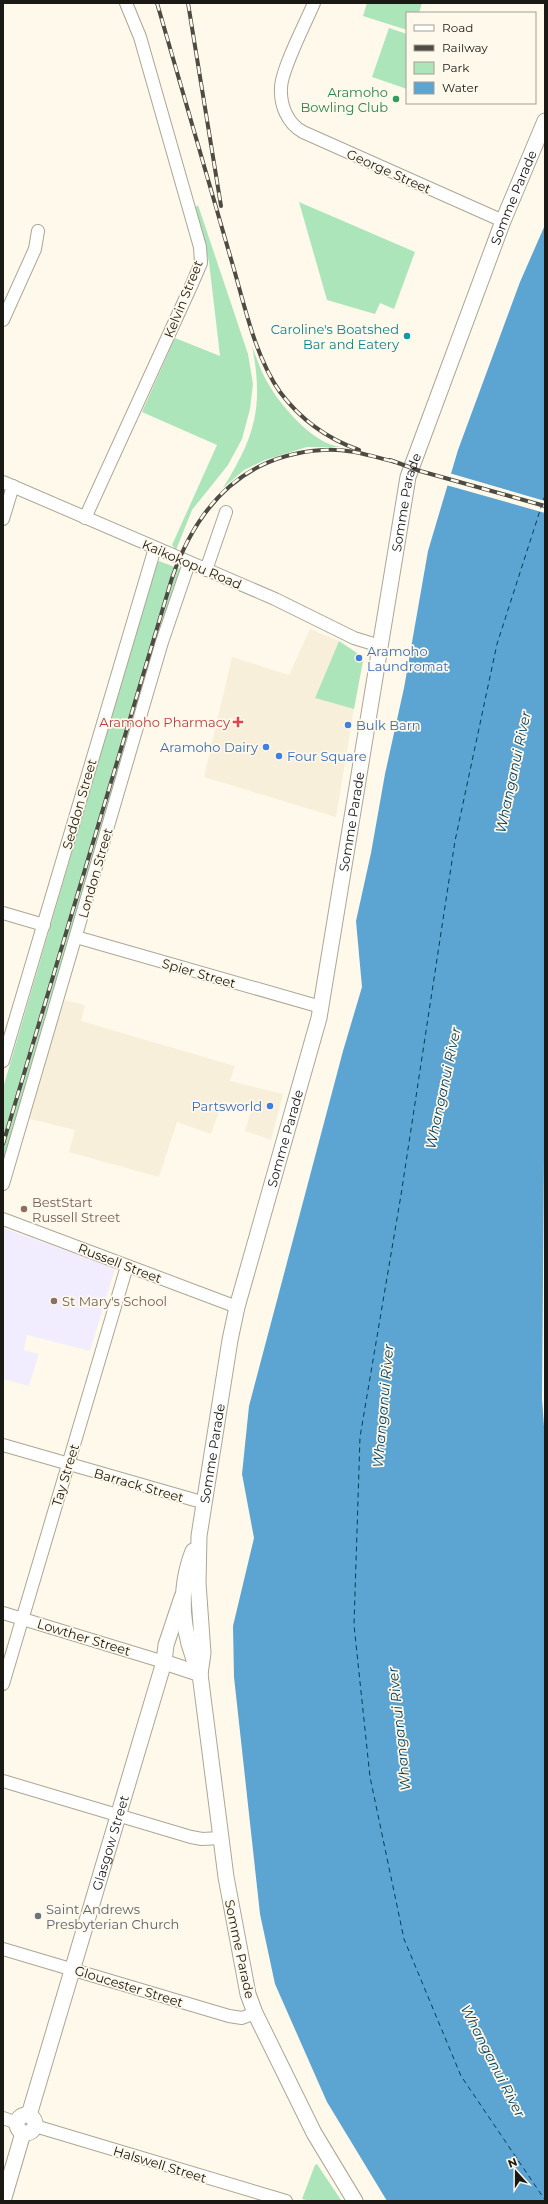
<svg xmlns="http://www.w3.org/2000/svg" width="548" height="2204" font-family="Montserrat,sans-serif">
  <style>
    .commercial { fill: #f8efda }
    .education { fill: #f2edfe }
    .green { fill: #ade5bb }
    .water { fill: #5ca4d1 }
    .pier { fill: #fff9eb }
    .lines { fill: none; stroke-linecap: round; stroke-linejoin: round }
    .ferry { stroke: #003e5c; stroke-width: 1; stroke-dasharray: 5 4; stroke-linecap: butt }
    .minor-casing { stroke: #aca696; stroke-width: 14 }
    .major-casing { stroke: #aca696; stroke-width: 17 }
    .minor { stroke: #fff; stroke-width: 12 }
    .major { stroke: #fff; stroke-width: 15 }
    .rail-casing { stroke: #4d4b43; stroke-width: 4 }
    .rail { stroke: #fff9eb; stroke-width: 2.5; stroke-dasharray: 8; stroke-linecap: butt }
    .leisure-dot { fill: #2e9e5b; stroke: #fff9eb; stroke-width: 1.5 }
    .culture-dot { fill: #0f9aa8; stroke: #fff9eb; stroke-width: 1.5 }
    .shop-dot { fill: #3f7fe0; stroke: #fff9eb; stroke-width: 1.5 }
    .health-dot { fill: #e0444e; stroke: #fff9eb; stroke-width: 1.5 }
    .education-dot { fill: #8d6e63; stroke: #fff9eb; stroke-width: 1.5 }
    .worship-dot { fill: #6b7280; stroke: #fff9eb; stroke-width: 1.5 }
    .labels { text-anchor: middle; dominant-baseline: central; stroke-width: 3.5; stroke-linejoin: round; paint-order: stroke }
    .leisure-label { font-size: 13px; fill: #27864d; stroke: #fff9eb; text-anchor: end }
    .street-label { font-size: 13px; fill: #1b1913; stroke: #fff9eb }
    .culture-label { font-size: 13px; fill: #0d838f; stroke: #fff9eb; text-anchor: end }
    .shop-label { font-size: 13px; fill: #366cbe; stroke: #fff9eb; text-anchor: start }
    .health-label { font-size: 13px; fill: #be3a42; stroke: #fff9eb; text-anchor: end }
    .education-label { font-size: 13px; fill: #785e54; stroke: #fff9eb; text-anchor: start }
    .worship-label { font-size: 13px; fill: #5b616d; stroke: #fff9eb; text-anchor: start }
    .water-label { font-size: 14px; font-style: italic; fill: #003e5c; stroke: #fff9eb }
  </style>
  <rect width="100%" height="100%" fill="#fff9eb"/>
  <!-- commercial -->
  <g class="commercial">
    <path d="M310,629L339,641L315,697L354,709L336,817L204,777L232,657L289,675Z"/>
    <path d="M65,1000L85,1005L81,1021L235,1066L230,1081L283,1094L271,1140L245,1131L251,1111L223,1101L211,1134L177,1122L159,1177L69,1152L75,1130L26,1118Z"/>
  </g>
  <!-- education -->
  <path class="education" d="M3,1228L115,1268L90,1351L27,1335L24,1350L39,1354L29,1386L3,1379Z"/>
  <!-- green -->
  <g class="green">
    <path d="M367,3H422L419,13H407V30L363,16Z"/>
    <path d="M389,28L407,34V89L372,77Z"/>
    <path d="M299,202L415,252L394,309L380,303L375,314L327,300Z"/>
    <path d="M198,205L248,354L253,384L250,409L242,439L228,465L192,510L176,550L172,545L217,445L142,412L175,338L220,356L209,262L194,208Z"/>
    <path d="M252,346C256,357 260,368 265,378C278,403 312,444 341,447H307L265,460L244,470L223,488C255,437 264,406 252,346Z"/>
    <path d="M159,561L180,569L3,1164V1088L156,565Z"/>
    <path d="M339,641L357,653L363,661L354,709L315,698Z"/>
    <path d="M317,2164L341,2200L310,2201L302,2199L315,2165Z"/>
  </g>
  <!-- water -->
  <path class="water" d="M545,225V1037L542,1399L545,1440V2201H387L327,2102L275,1984L260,1914L234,1677L233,1626L254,1538L242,1474L249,1406L343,1051L362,987L356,921L371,853L385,774L404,688L428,551L458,450L520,282Z"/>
  <!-- pier -->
  <path class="pier" d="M449,473L545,501V513L446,485Z"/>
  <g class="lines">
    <!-- ferry -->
    <path class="ferry" d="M545,495L497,644L455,841L401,1195L360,1437L354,1625L370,1777L404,1939L461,2076L545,2200"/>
    <!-- minor casing -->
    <g class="minor-casing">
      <g id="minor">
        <path d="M314,3C306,22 281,70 281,88C280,106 288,124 303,132L503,221"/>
        <path d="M3,320L35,249L38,231"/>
        <path d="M3,482L275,599L354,638L380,646"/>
        <path d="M85,518L192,284L201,263L200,247L140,37L126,3"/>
        <path d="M3,519L13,486"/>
        <path d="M206,570L226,512"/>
        <path d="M3,913L44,925"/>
        <path d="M76,937L321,1007"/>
        <path d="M3,1061L155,548"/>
        <path d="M3,1184L162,642L189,563"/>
        <path d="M3,1219L237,1307"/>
        <path d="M3,1445L205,1503"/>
        <path d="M3,1613L164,1662"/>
        <path d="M3,1684L127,1266"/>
        <path d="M3,1781L191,1837L202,1839L221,1838"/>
        <path d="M3,1949L229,2016L242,2018L255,2013"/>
        <path d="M3,2118L17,2123"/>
        <path d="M35,2126L286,2201"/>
      </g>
    </g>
    <!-- major casing -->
    <g class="major-casing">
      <g id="major">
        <path d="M193,1551C177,1592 182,1635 200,1674"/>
        <path d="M164,1662L200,1674"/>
        <path id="s1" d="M29,2115L164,1662L166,1645L182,1597"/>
        <circle cx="26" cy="2124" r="9"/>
        <path d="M3,2201L23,2133"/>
        <path id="s2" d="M355,2201L314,2133L255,2013L248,1994L226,1877L200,1674L203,1653L198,1583L199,1536L230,1340L237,1307L319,1018L408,477L503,221L545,121"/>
      </g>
    </g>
    <!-- minor -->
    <use href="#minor" class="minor"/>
    <!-- major -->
    <use href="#major" class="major"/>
    <!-- rail casing -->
    <g class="rail-casing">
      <g id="rail">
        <path d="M157,3C182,88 206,174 231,259C244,302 254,355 280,392C300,419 328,439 359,450"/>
        <path d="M188,3L221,206"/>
        <path d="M390,460L420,471L545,506"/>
        <path d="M3,1144L172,578C197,506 242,455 323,450C347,448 371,456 395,462"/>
      </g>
    </g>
    <!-- rail -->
    <use href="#rail" class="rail"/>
  </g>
  <!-- markers -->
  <circle class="leisure-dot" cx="396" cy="99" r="4"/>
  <circle class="culture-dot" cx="407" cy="336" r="4"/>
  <g class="shop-dot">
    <circle cx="359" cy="658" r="4"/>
    <circle cx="348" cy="725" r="4"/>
    <circle cx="266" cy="747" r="4"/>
    <circle cx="279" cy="756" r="4"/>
    <circle cx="270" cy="1106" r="4"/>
  </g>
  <path class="health-dot" d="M236 716h4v4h4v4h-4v4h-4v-4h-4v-4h4z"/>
  <g class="education-dot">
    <circle cx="24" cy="1209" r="4"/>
    <circle cx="54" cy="1301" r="4"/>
  </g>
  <circle class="worship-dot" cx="38" cy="1916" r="4"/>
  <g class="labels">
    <!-- leisure labels -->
    <g class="leisure-label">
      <text x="388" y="92">Aramoho<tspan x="388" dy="15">Bowling Club</tspan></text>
    </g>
    <!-- street labels -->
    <g class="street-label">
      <text transform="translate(389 171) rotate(24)">George Street</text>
      <text stroke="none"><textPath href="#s2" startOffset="2075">Somme Parade</textPath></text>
      <text transform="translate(183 299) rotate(-68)">Kelvin Street</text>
      <text stroke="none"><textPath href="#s2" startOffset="1751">Somme Parade</textPath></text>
      <text transform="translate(192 564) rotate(23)">Kaikokopu Road</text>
      <text transform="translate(79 804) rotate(-74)">Seddon Street</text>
      <text stroke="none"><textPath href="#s2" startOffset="1427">Somme Parade</textPath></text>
      <text transform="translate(95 873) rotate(-74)">London Street</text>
      <text transform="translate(199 973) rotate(16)">Spier Street</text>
      <text stroke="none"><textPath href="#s2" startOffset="1103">Somme Parade</textPath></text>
      <text transform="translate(120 1263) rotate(21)">Russell Street</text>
      <text stroke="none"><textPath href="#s2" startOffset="779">Somme Parade</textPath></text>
      <text transform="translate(65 1475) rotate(-73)">Tay Street</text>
      <text transform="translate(139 1485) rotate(16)">Barrack Street</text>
      <text transform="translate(84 1637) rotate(17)">Lowther Street</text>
      <text stroke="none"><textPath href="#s1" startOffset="284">Glasgow Street</textPath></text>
      <text transform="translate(240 1949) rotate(78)">Somme Parade</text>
      <text transform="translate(129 1986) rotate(17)">Gloucester Street</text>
      <text transform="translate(160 2164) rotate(17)">Halswell Street</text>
    </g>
    <!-- culture labels -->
    <g class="culture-label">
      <text x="399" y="329">Caroline's Boatshed<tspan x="399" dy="15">Bar and Eatery</tspan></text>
    </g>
    <!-- shop labels -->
    <g class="shop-label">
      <text x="367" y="651">Aramoho<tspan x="367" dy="15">Laundromat</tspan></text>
      <text x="356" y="725">Bulk Barn</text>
      <text x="258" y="747" text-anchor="end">Aramoho Dairy</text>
      <text x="287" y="756">Four Square</text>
      <text x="262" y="1106" text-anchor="end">Partsworld</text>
    </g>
    <!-- health labels -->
    <g class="health-label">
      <text x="230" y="722">Aramoho Pharmacy</text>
    </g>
    <!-- education labels -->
    <g class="education-label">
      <text x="32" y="1202">BestStart<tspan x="32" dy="15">Russell Street</tspan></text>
      <text x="62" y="1301">St Mary's School</text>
    </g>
    <!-- worship labels -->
    <g class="worship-label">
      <text x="46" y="1909">Saint Andrews<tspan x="46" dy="15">Presbyterian Church</tspan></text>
    </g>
    <!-- water labels -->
    <g class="water-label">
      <text transform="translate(513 772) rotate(-78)">Whanganui River</text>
      <text transform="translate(443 1088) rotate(-78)">Whanganui River</text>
      <text transform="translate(383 1406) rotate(-85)">Whanganui River</text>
      <text transform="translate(399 1729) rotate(-96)">Whanganui River</text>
      <text transform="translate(493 2061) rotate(63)">Whanganui River</text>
    </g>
  </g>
  <!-- border -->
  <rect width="548" height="2204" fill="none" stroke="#1b1913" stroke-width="8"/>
  <!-- legend -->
  <rect x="406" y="12" width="130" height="92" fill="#fff9eb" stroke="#a49f95"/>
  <rect x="414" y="25" width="20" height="6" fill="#ffffff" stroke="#a49f95"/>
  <text x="442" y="32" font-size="12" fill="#1b1913">Road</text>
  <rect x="414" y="45" width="20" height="6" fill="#4d4b43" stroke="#a49f95"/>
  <text x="442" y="52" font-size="12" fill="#1b1913">Railway</text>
  <rect x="414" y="62" width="20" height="12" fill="#ade5bb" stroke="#a49f95"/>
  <text x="442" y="72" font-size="12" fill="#1b1913">Park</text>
  <rect x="414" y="82" width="20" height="12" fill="#5ca4d1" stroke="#a49f95"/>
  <text x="442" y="92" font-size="12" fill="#1b1913">Water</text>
  <!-- north arrow -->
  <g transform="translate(516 2172) rotate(339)" stroke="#fff9eb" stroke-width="3" paint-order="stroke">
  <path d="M0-3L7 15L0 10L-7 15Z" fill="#1b1913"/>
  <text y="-6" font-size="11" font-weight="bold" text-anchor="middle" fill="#1b1913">N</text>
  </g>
</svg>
